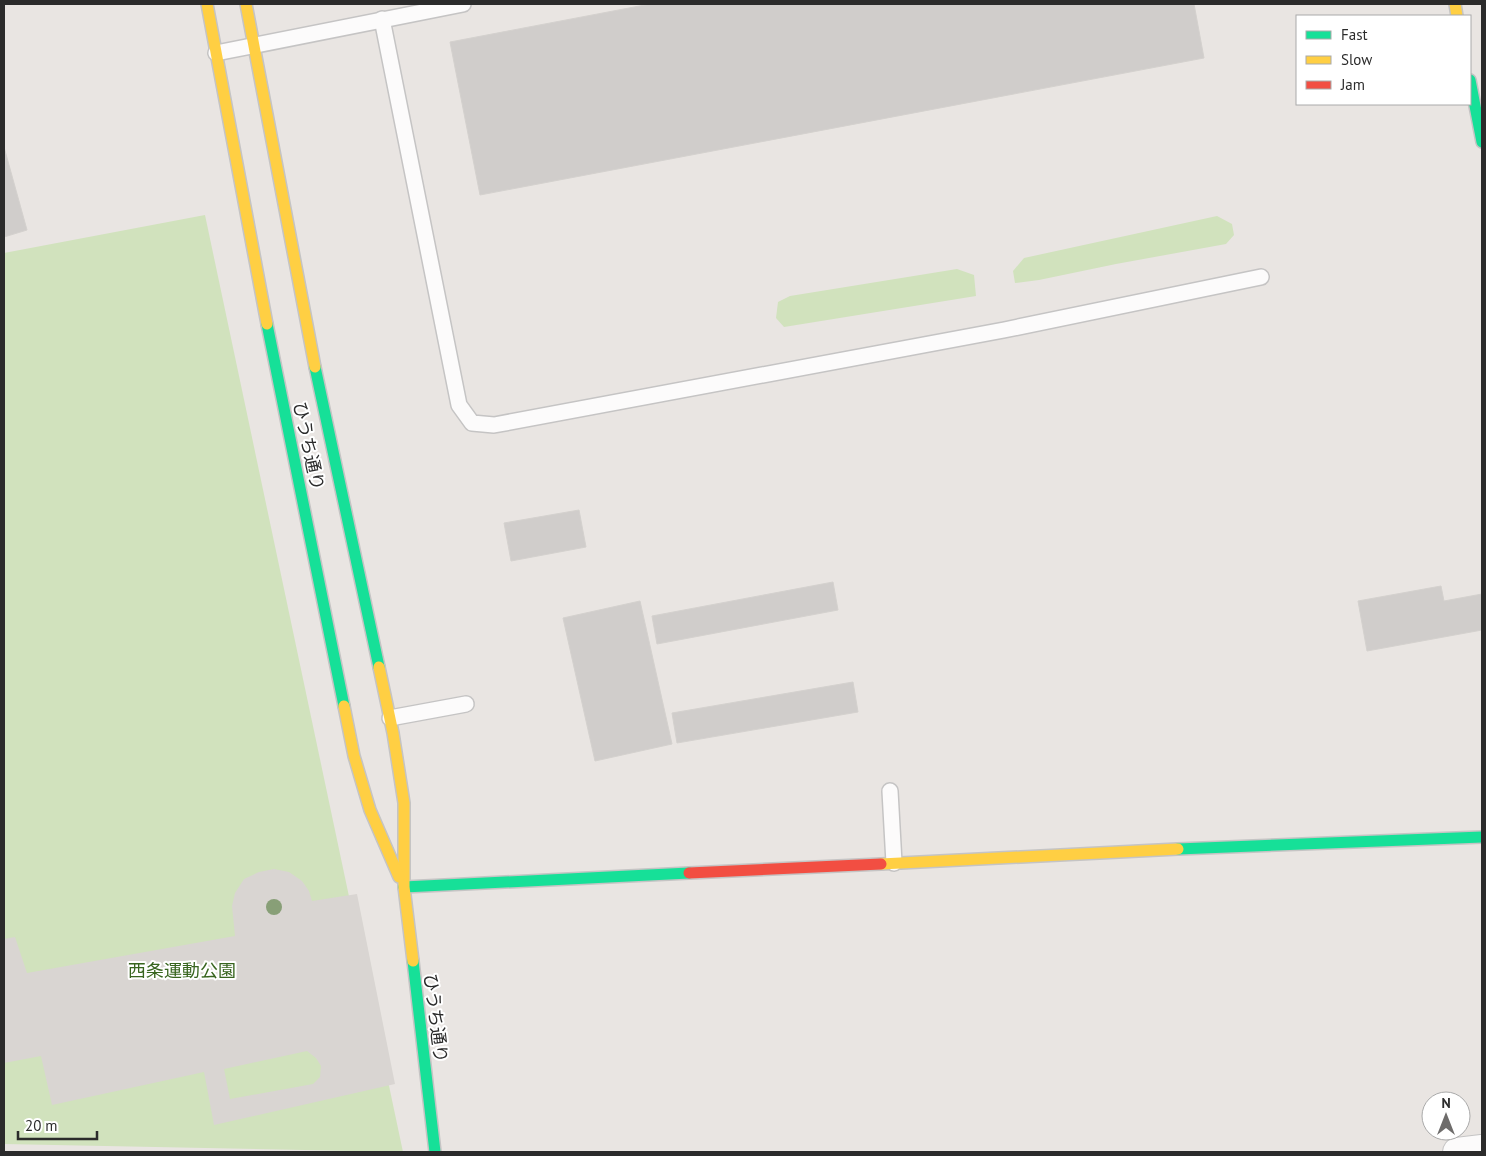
<svg xmlns="http://www.w3.org/2000/svg" width="1486" height="1156" font-family="'PT Sans','Noto Sans JP',sans-serif">
  <style>
    .green { fill: #d1e2bd }
    .plaza { fill: #d9d5d2; fill-rule: evenodd }
    .building { fill: #d0cdcb; stroke: #d4d1ce }
    .lines { fill: none; stroke-linecap: round; stroke-linejoin: round }
    .lane-casing { stroke: #c5c4c4; stroke-width: 18 }
    .street-casing { stroke: #c5c4c4; stroke-width: 30 }
    .fast-casing { stroke: #c5c4c4; stroke-width: 14 }
    .slow-casing { stroke: #c5c4c4; stroke-width: 14 }
    .jam-casing { stroke: #c5c4c4; stroke-width: 14 }
    .lane { stroke: #fcfbfb; stroke-width: 15 }
    .street { stroke: #fcfbfb; stroke-width: 28 }
    .fast { stroke: #16e098; stroke-width: 11 }
    .slow { stroke: #ffcf43; stroke-width: 11 }
    .jam { stroke: #f24e42; stroke-width: 11 }
    .tree { fill: #889f77 }
    .labels { text-anchor: middle; dominant-baseline: central; stroke-width: 4; stroke-linejoin: round; paint-order: stroke }
    .street-label { font-size: 18px; fill: #2b2b2b; stroke: #fff }
    .park-label { font-size: 18px; fill: #38651f; stroke: #fff }
  </style>
  <rect width="100%" height="100%" fill="#e9e5e2"/>
  <!-- green -->
  <g class="green">
    <path d="M205,215L403,1152L4,1144V253Z"/>
    <path d="M1217,216L1232,224L1234,235L1226,244L1116,264L1039,280L1015,283L1013,271L1024,258Z"/>
    <path d="M957,269L974,275L976,296L784,327L776,318L778,302L790,296Z"/>
  </g>
  <!-- plaza -->
  <path class="plaza" d="M274,869L289,872L302,881L309,891L312,901L357,894L395,1084L214,1125L204,1072L52,1105L41,1056L4,1063V939L15,937L27,973L235,936L232,906L235,893L244,879L259,872ZM307,1051L316,1058L321,1066L320,1077L313,1084L230,1099L224,1069Z"/>
  <!-- building -->
  <g class="building">
    <path d="M650,4H1194L1204,58L480,195L450,42Z"/>
    <path d="M4,147L27,230L4,237Z"/>
    <path d="M579,510L586,547L511,561L504,523Z"/>
    <path d="M833,582L838,610L657,644L652,616Z"/>
    <path d="M1441,586L1444,601L1482,594V630L1367,651L1358,601Z"/>
    <path d="M640,601L672,744L595,761L563,618Z"/>
    <path d="M853,682L858,712L677,743L672,713Z"/>
  </g>
  <g class="lines">
    <!-- lane casing -->
    <g class="lane-casing">
      <g id="lane">
        <path d="M382,19L459,405L472,423L494,425L1004,330L1261,277"/>
        <path d="M216,53L463,4"/>
        <path d="M390,718L466,704"/>
        <path d="M890,791L894,863"/>
      </g>
    </g>
    <!-- street casing -->
    <g class="street-casing">
      <path id="street" d="M1457,1152L1482,1149"/>
    </g>
    <!-- fast casing -->
    <g class="fast-casing">
      <g id="fast">
        <path d="M1470,80L1482,142"/>
        <path d="M267,324L344,706"/>
        <path d="M315,367L379,667"/>
        <path d="M1178,849L1482,837"/>
        <path d="M404,887L689,873"/>
        <path d="M413,961L435,1152"/>
      </g>
    </g>
    <!-- slow casing -->
    <g class="slow-casing">
      <g id="slow">
        <path d="M207,4L267,324"/>
        <path d="M246,4L315,367"/>
        <path d="M1455,4L1457,16"/>
        <path d="M379,667L393,733L404,803V887L413,961"/>
        <path d="M344,706L354,756L370,810L399,877"/>
        <path d="M881,864L1178,849"/>
      </g>
    </g>
    <!-- jam casing -->
    <g class="jam-casing">
      <path id="jam" d="M689,873L881,864"/>
    </g>
    <!-- lane -->
    <use href="#lane" class="lane"/>
    <!-- street -->
    <use href="#street" class="street"/>
    <!-- fast -->
    <use href="#fast" class="fast"/>
    <!-- slow -->
    <use href="#slow" class="slow"/>
    <!-- jam -->
    <use href="#jam" class="jam"/>
  </g>
  <!-- trees -->
  <circle class="tree" cx="274" cy="907" r="8"/>
  <g class="labels">
    <!-- street labels -->
    <g class="street-label">
      <text transform="translate(309 446) rotate(78)">ひうち通り</text>
      <text transform="translate(436 1018) rotate(83)">ひうち通り</text>
    </g>
    <!-- park labels -->
    <g class="park-label">
      <text x="182" y="970">西条運動公園</text>
    </g>
  </g>
  <!-- border -->
  <rect width="1486" height="1156" fill="none" stroke="#2b2b2b" stroke-width="10"/>
  <!-- legend -->
  <rect x="1296" y="15" width="175" height="90" fill="#ffffff" stroke="#aaaaaa"/>
  <rect x="1306" y="31" width="25" height="8" fill="#16e098" stroke="#aaaaaa"/>
  <text x="1341" y="40" font-size="15" fill="#2b2b2b">Fast</text>
  <rect x="1306" y="56" width="25" height="8" fill="#ffcf43" stroke="#aaaaaa"/>
  <text x="1341" y="65" font-size="15" fill="#2b2b2b">Slow</text>
  <rect x="1306" y="81" width="25" height="8" fill="#f24e42" stroke="#aaaaaa"/>
  <text x="1341" y="90" font-size="15" fill="#2b2b2b">Jam</text>
  <!-- north arrow -->
  <g transform="translate(1446 1116)"><circle r="24" fill="#ffffff" stroke="#aaaaaa"/>
  <path d="M0-4L9 19L0 12L-9 19Z" fill="#6e6c6b"/>
  <text y="-8" font-size="14" font-weight="bold" text-anchor="middle" fill="#2b2b2b">N</text>
  </g>
  <!-- scale -->
  <path d="M18 1131v8h79v-8" fill="none" stroke="#2b2b2b" stroke-width="2.5"/>
  <text x="25" y="1131" font-size="15" fill="#2b2b2b" stroke="#ffffff" stroke-width="4" paint-order="stroke">20 m</text>
</svg>
